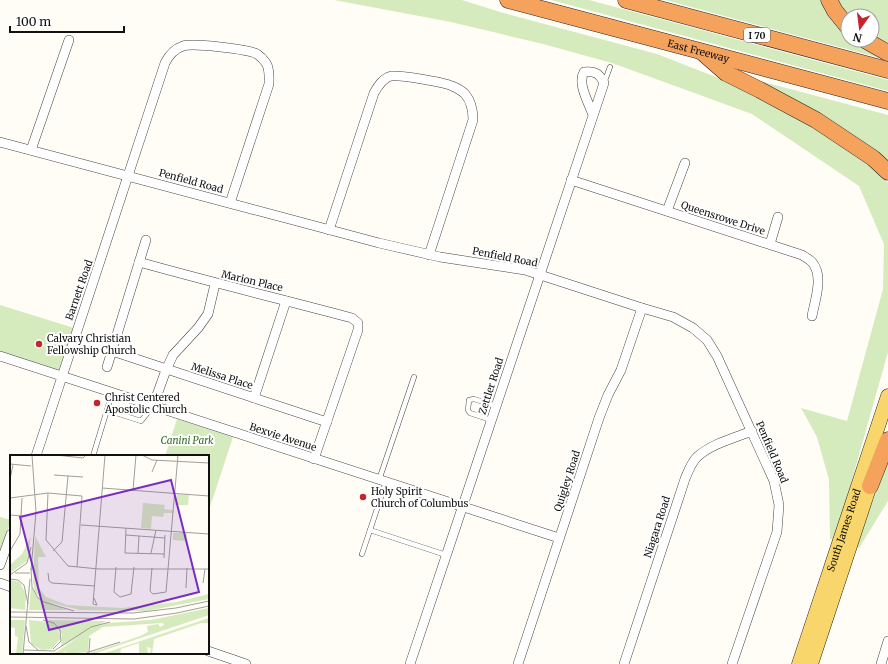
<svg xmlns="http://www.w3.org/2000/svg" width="888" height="664" font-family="Merriweather,serif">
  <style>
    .green { fill: #d5ebbd }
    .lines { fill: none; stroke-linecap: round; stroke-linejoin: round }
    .service-casing { stroke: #444; stroke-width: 5.5 }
    .minor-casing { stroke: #444; stroke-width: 10 }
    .primary-casing { stroke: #222; stroke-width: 15 }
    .motorway-casing { stroke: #222; stroke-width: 17 }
    .service { stroke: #fff; stroke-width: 4.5 }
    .minor { stroke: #fff; stroke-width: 9 }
    .primary { stroke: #f9d66b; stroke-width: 14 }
    .motorway { stroke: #f5a25d; stroke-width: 16 }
    .poi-dot { fill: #c4262e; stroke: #fff; stroke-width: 1.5 }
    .labels { text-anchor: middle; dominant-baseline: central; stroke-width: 4; stroke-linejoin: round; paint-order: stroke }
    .shield { fill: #fff; stroke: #585858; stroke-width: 1 }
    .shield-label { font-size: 9px; font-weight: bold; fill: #111 }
    .street-label { font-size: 10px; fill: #111; stroke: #fff }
    .poi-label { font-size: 10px; fill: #111; stroke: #fff; text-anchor: start }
    .park-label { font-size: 10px; font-style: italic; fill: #2f6b1f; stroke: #fff }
    .inset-road { fill: none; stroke: #a09f9a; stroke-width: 1 }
    .view { fill: #7b2cbf; fill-opacity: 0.15; stroke: #7b2cbf; stroke-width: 2 }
    .inset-edge { fill: none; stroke: #111; stroke-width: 2 }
  </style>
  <rect width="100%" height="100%" fill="#fffdf5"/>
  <!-- green -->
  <g class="green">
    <path d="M334,0H462L500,12L657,54L721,79L791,114L855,153L884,178L888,183V352L835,540L830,539L829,480L817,437L801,408L847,421L883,289L884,244L859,186L752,114L612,63L543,44L451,22Z"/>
    <path d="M551,0H589L888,80V91Z"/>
    <path d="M665,0H824L848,33V40H856L881,55L880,58Z"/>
    <path d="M835,0H888V48L872,39V16H848Z"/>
    <path d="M756,80L888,115V168Z"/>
    <path d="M0,305L74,328L62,367L58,370L0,353Z"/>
    <path d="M177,419L233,437L208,513V456H165Z"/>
    <path d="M888,461V501L859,548L855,547Z"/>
    <path d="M0,517L11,520L0,553Z"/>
  </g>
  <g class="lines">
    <!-- service casing -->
    <g class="service-casing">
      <g id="service">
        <path d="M604,83L610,67"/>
        <path d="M107,410L112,393"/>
        <path d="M491,420L470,413L468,410L469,400L474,399L496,406"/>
        <path d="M93,456L107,410L141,421L153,406"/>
        <path d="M379,480L414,377"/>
        <path d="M386,482L370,530L446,555"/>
        <path d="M362,554L370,530"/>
      </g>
    </g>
    <!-- minor casing -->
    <g class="minor-casing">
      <g id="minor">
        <path d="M0,142L379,243L440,257L525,270L642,308L673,317L693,328L707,340L717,356L774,481L779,505L777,532L732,664"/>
        <path d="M31,150L69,40"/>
        <path d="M571,180L802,255C805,257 809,259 812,262C824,276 815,300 812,316"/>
        <path d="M667,211L685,163"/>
        <path d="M329,230L374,93C378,86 383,78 391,76C401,75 443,82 452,86C457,88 462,91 465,94C472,102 473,111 473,120L429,255"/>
        <path d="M770,244L778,217"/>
        <path d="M139,262C210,282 281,299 352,318L358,323V330L314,459"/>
        <path d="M112,351L327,422"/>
        <path d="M0,356L559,538"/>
        <path d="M107,367L146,240"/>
        <path d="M254,398L286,301"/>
        <path d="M153,406L166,370L173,355L198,328L208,314L215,284"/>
        <path d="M36,456L165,63C169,55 174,49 183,46C193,43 248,49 257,54C260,56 264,60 266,63C270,69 269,77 269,84L230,203"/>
        <path d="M0,565L11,534"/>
        <path d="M0,583L11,587"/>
        <path d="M208,651L246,664"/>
        <path d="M410,664L604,83C599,73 595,71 584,72C577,84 589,103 593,115"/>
        <path d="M518,664L599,418L608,395L621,370L642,308"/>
        <path d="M624,664L685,479C688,472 691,463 697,457C711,444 734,438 752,431"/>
        <path d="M881,664L888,641"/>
      </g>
    </g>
    <!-- primary casing -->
    <g class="primary-casing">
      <g id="primary">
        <path id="s1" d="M799,664L888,396"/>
        <path d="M811,664L873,476"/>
      </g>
    </g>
    <!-- motorway casing -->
    <g class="motorway-casing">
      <g id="motorway">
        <path id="s2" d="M508,0L888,101"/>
        <path d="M626,0L888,70"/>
        <path d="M829,0L835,11L848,27"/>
        <path d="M865,40L888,53"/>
        <path d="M702,52L726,73L760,90L816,120L873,158L888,172"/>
        <path d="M870,486L888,440"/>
      </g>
    </g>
    <!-- service -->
    <use href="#service" class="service"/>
    <!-- minor -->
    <use href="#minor" class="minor"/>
    <!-- primary -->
    <use href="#primary" class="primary"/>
    <!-- motorway -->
    <use href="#motorway" class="motorway"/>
  </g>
  <!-- markers -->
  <g class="poi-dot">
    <circle cx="39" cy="344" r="4"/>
    <circle cx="97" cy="403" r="4"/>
    <circle cx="363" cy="497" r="4"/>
  </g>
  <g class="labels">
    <!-- shield labels -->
    <rect class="shield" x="744" y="28" width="26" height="14" rx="3"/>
    <g class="shield-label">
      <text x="757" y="35">I 70</text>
    </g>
    <!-- street labels -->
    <g class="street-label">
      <text stroke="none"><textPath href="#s2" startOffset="197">East Freeway</textPath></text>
      <text transform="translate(191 181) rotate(15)">Penfield Road</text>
      <text transform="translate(723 218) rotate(18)">Queensrowe Drive</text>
      <text transform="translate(505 257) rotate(11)">Penfield Road</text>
      <text transform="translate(252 281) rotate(13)">Marion Place</text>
      <text transform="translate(79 290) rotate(-71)">Barnett Road</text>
      <text transform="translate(222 376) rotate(18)">Melissa Place</text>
      <text transform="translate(491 386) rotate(-72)">Zettler Road</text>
      <text transform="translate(283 437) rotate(18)">Bexvie Avenue</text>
      <text transform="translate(772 452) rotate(67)">Penfield Road</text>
      <text transform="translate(567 481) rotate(-72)">Quigley Road</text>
      <text transform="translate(657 527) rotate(-72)">Niagara Road</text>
      <text stroke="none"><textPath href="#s1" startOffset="141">South James Road</textPath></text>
    </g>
    <!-- poi labels -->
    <g class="poi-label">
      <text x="47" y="338">Calvary Christian<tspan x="47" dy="12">Fellowship Church</tspan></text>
      <text x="105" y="397">Christ Centered<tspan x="105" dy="12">Apostolic Church</tspan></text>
      <text x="371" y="491">Holy Spirit<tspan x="371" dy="12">Church of Columbus</tspan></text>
    </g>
    <!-- park labels -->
    <g class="park-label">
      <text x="187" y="440">Canini Park</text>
    </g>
  </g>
  <!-- overview -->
  <g transform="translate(10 455)">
    <rect width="199" height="199" fill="#fffdf5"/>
    <path d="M167,39L179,40L178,50H165ZM133,48L155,50L154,54L163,55V58H154L153,62L142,61L141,74L131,73ZM163,78H177V86L163,85ZM21,81L17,106L0,118V110L12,99ZM25,81L36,102H28L29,133L36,142L57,150L112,153L166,147L199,139V144L136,156L70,155L34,146L25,137L23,127ZM0,125L10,127L16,140L15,155L0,153ZM21,131L27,142L57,155H19ZM199,153V160L83,199H78L130,181L138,177L137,171L148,169L150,172L154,170L153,168L93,172L79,181L78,197L54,199L57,195L52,199H39L47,197L81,173L97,168L141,165ZM199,163V168H191L144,184L142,199H140L141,193L137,192L138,199H129V188L111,194L110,199H92ZM0,165H15L12,199H6L8,182L5,181V173L0,172ZM19,165L38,167L46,171L51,183L42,194L32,195L21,189ZM37,165L96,166L51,192L52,179Z" fill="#d5ebbd"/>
    <path class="inset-road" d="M46,0L73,3L76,0M132,0L142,5L199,8M0,9L21,11M142,17L147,5M44,20L73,22M0,24L3,10M92,33L199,41M123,35L126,0M38,38L36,85L58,111L89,114H199M0,43L38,38L72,41L67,112M0,60L12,61M71,70L199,79M116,73L115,98L154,99M116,80L155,83M0,96L10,79L12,43M43,96L52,87L58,21M128,98L129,81M141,98L146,75M154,103L155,80M106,112L104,137L110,142L121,139L124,112M21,113L22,132L28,143L34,147L64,156M142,113L140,136L143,139L156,137L168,0M21,115L26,57L22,0M5,118H20M38,118L39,126L42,128L85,131M0,120L17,108L21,92M0,124L8,125L14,130L18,149M193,128L195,114M176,133L177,113M84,143L87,150L83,149L95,0M0,157L123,158L166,153L199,146M0,162L124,164L167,158L199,151M33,165L44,168L50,175L51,186L43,194M16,171L19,187L29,196M14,195L44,196L81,172L100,167M79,197L110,187M13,199L20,124M75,199L79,197L80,183"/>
    <path class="view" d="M161,25L189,137L39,175L10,62Z"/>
    <rect width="199" height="199" class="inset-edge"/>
  </g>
  <!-- north arrow -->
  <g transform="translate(860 28) rotate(194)"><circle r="19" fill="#ffffff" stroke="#a0a0a0"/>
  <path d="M0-3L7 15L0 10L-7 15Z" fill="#c4262e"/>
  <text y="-6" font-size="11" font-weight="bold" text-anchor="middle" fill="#111111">N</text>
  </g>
  <!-- scale -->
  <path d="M10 26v6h114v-6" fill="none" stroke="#111111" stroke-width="2"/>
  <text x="16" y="26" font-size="12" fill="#111111" stroke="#ffffff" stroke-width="3" paint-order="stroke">100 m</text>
</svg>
